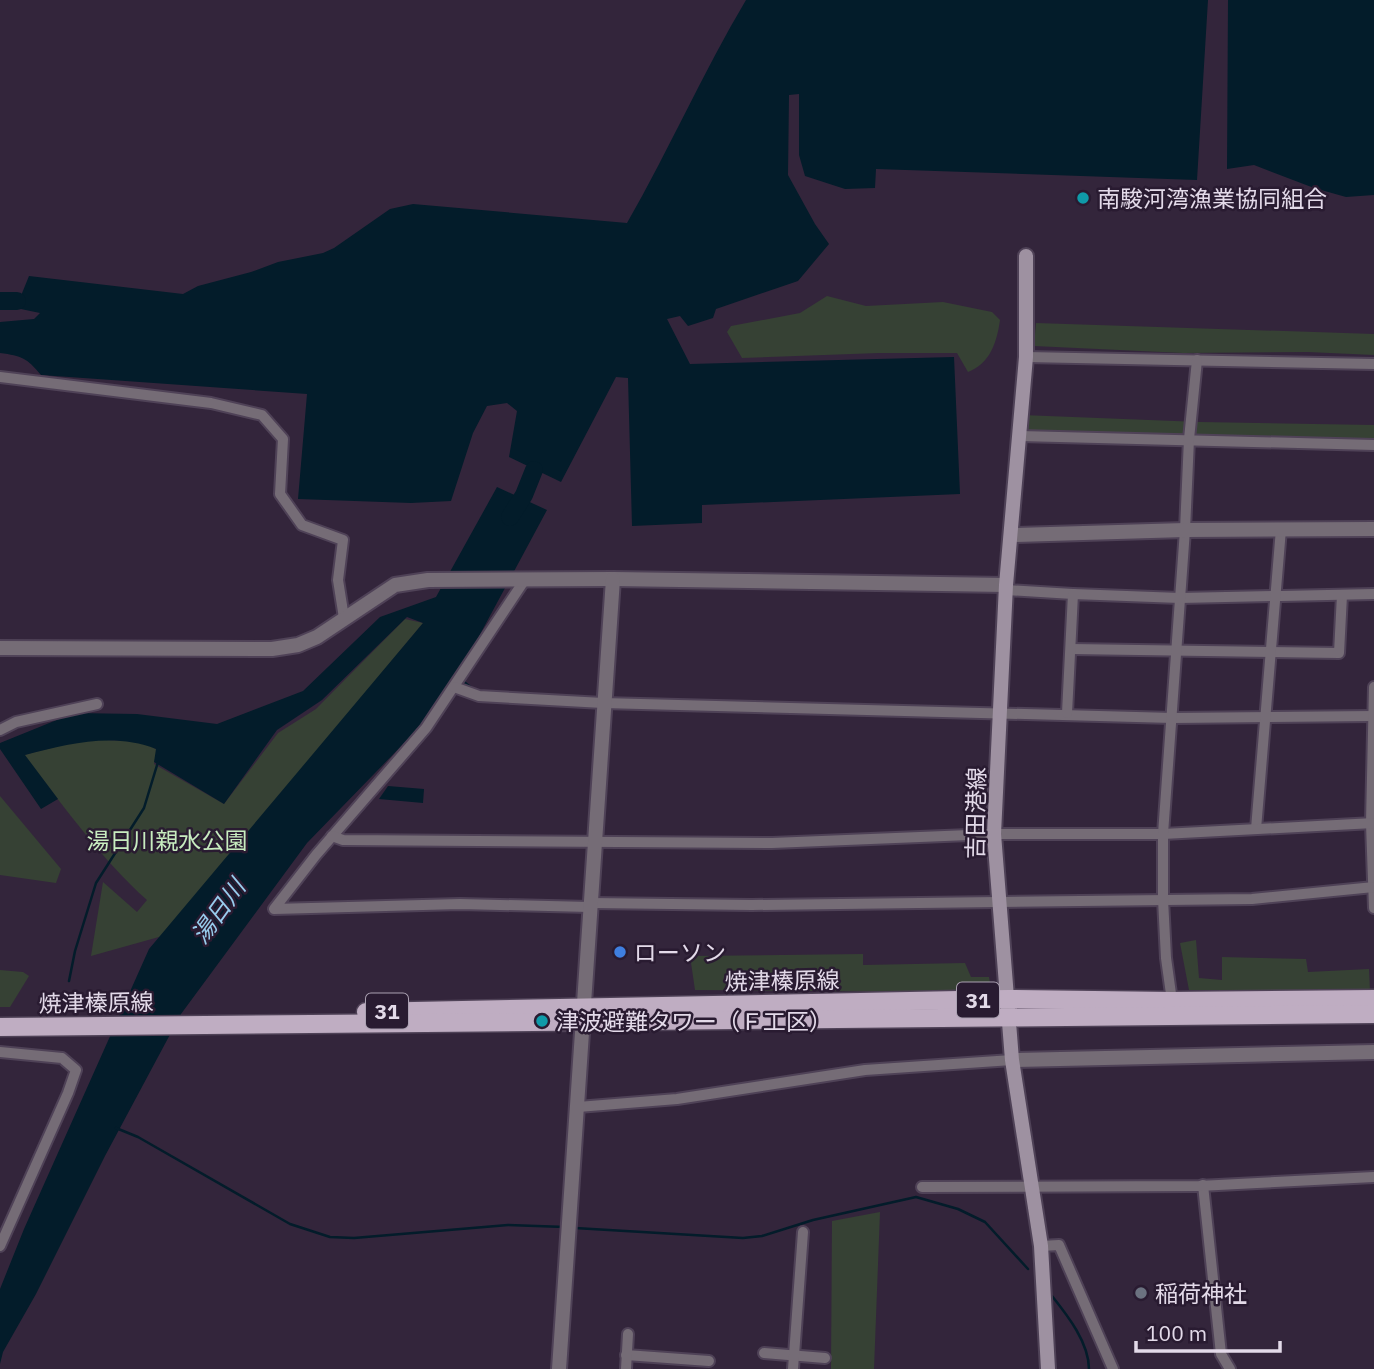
<svg xmlns="http://www.w3.org/2000/svg" width="1374" height="1369" font-family="'IBM Plex Sans','Noto Sans JP',sans-serif">
  <style>
    .green { fill: #364134 }
    .water { fill: #031c2a }
    .lines { fill: none; stroke-linecap: round; stroke-linejoin: round }
    .stream { stroke: #031c2a; stroke-width: 2.5 }
    .river { stroke: #031c2a; stroke-width: 18 }
    .minor-casing { stroke: #4f4257; stroke-width: 14 }
    .tertiary-casing { stroke: #4f4257; stroke-width: 18 }
    .secondary-casing { stroke: #4f4257; stroke-width: 18 }
    .primary-casing { stroke: #4f4257; stroke-width: 21 }
    .minor { stroke: #756c76; stroke-width: 10 }
    .tertiary { stroke: #756c76; stroke-width: 14 }
    .secondary { stroke: #9e91a1; stroke-width: 14 }
    .primary { stroke: #bfadc2; stroke-width: 18 }
    .culture-dot { fill: #0f9aa8; stroke: #291b31; stroke-width: 2.5 }
    .shop-dot { fill: #3f7fe0; stroke: #291b31; stroke-width: 2.5 }
    .worship-dot { fill: #6b7280; stroke: #291b31; stroke-width: 2.5 }
    .labels { text-anchor: middle; dominant-baseline: central; stroke-width: 5; stroke-linejoin: round; paint-order: stroke }
    .shield { fill: #291b31; stroke: #aba1b2; stroke-width: 2 }
    .shield-label { font-size: 21px; font-weight: bold; fill: #e3dae9 }
    .poi-label { font-size: 23px; fill: #e3dae9; stroke: #291b31; text-anchor: start }
    .street-label { font-size: 23px; fill: #e3dae9; stroke: #291b31 }
    .park-label { font-size: 23px; fill: #c7ecbf; stroke: #291b31 }
    .water-label { font-size: 24px; font-style: italic; fill: #98cced; stroke: #291b31 }
  </style>
  <rect width="100%" height="100%" fill="#33253b"/>
  <!-- green -->
  <g class="green">
    <path d="M827,296L866,306L943,302L992,312L1000,320C997,342 990,364 968,372L957,353H879L742,358L727,332L731,326L800,313Z"/>
    <path d="M1036,323L1374,334V355L1308,352L1183,353L1034,346Z"/>
    <path d="M1022,415L1200,422L1374,425V444L1020,436Z"/>
    <path d="M405,619L423,623L166,935L91,956L103,882L137,912L147,900C100,858 63,805 24,755L85,739L145,742L157,750L154,764L224,804L278,733L316,709Z"/>
    <path d="M0,796L61,869L56,883L0,875Z"/>
    <path d="M1196,940L1199,978L1222,980V957L1306,959L1308,972L1369,969L1370,991L1189,990L1180,943Z"/>
    <path d="M863,954V965L965,963L971,977H989L991,989L926,992L695,990L690,956Z"/>
    <path d="M0,970L23,972L29,976L10,1007H0Z"/>
    <path d="M880,1212L874,1369H831L832,1221Z"/>
  </g>
  <!-- water -->
  <g class="water">
    <path d="M746,0H1208L1197,180L876,169L875,188L845,189L805,176L799,155V94L789,95L788,175L815,224L829,244L798,281L716,309L713,318L688,326L680,316L667,319L690,364L954,357L960,494L702,505V523L632,526L628,378L616,377L561,482L509,457L517,411L507,403L487,406L473,433L451,501L411,503L298,499L307,394L41,375C27,358 22,356 0,353V322L34,319L40,313L16,308L29,276L183,294L198,286L251,272L278,262L323,253L334,248L390,209L413,204L627,223C669,150 703,72 746,0Z"/>
    <path d="M1228,0H1374V195L1346,197L1314,188L1254,165L1227,169Z"/>
    <path d="M497,487L547,510L443,703L307,843L181,1014L105,1156L36,1294L3,1352L0,1364V1289L24,1229L149,949L423,623L407,617L322,700L277,730L224,804L154,762L156,749C113,732 68,744 25,755L58,799L41,809L0,749V743L74,713L137,714L217,724L303,691L380,617L436,597Z"/>
    <path d="M388,786L424,789L423,803L379,799Z"/>
  </g>
  <g class="lines">
    <!-- stream -->
    <g class="stream">
      <path d="M464,682L473,689"/>
      <path d="M69,981L75,951L96,883L144,808L158,762"/>
      <path d="M116,1128L138,1137L290,1224L330,1237L354,1238L508,1225L565,1227"/>
      <path d="M575,1228L743,1238L762,1236L813,1220L916,1197L958,1209L985,1222L1028,1269"/>
      <path d="M1052,1296C1068,1316 1089,1343 1089,1369"/>
    </g>
    <!-- river -->
    <g class="river">
      <path d="M0,301H17"/>
      <path d="M510,517L524,495L534,470"/>
    </g>
    <!-- minor casing -->
    <g class="minor-casing">
      <g id="minor">
        <path d="M1026,357L1374,364"/>
        <path d="M0,377L211,403L262,415L283,439L280,494L302,525L343,540L338,580L344,618"/>
        <path d="M1020,436L1374,445"/>
        <path d="M524,581L426,728L316,855L274,909L460,904L590,907"/>
        <path d="M1006,590L1073,594"/>
        <path d="M1071,649L1339,653L1342,595"/>
        <path d="M454,687L479,696L603,703L1173,718L1374,716"/>
        <path d="M1374,687L1371,823L1374,908"/>
        <path d="M1067,713L1073,594L1180,598L1374,594"/>
        <path d="M0,730L16,722L97,704"/>
        <path d="M1256,829L1281,529"/>
        <path d="M332,836L343,840L772,843L994,834H1163L1374,823"/>
        <path d="M591,903L752,905L1252,899L1374,887"/>
        <path d="M1172,1001L1166,958L1163,899V834L1185,530L1189,439L1197,360"/>
        <path d="M0,1052L62,1058L76,1070L68,1093L0,1246"/>
        <path d="M578,1107L677,1099L865,1070L1012,1060"/>
        <path d="M1203,1185L1221,1354L1230,1369"/>
        <path d="M922,1187L1199,1186L1374,1177"/>
        <path d="M1041,1246L1059,1245L1113,1369"/>
        <path d="M764,1353L825,1358"/>
        <path d="M626,1355L709,1361"/>
        <path d="M626,1369L628,1334"/>
        <path d="M793,1369L803,1232"/>
      </g>
    </g>
    <!-- tertiary casing -->
    <g class="tertiary-casing">
      <g id="tertiary">
        <path d="M1012,535L1185,530L1374,529"/>
        <path d="M0,648L272,649L298,645L317,637L395,585L428,580L613,579L1006,585"/>
        <path d="M1012,1060L1374,1052"/>
        <path d="M559,1369L613,579"/>
      </g>
    </g>
    <!-- secondary casing -->
    <g class="secondary-casing">
      <path id="secondary" d="M1026,256V357L1006,585L994,834L1012,1060L1041,1246L1048,1369"/>
    </g>
    <!-- primary casing -->
    <g class="primary-casing">
      <g id="primary">
        <path d="M366,1012L1008,999L1172,1001L1374,999"/>
        <path d="M0,1027L1374,1014"/>
      </g>
    </g>
    <!-- minor -->
    <use href="#minor" class="minor"/>
    <!-- tertiary -->
    <use href="#tertiary" class="tertiary"/>
    <!-- secondary -->
    <use href="#secondary" class="secondary"/>
    <!-- primary -->
    <use href="#primary" class="primary"/>
  </g>
  <!-- markers -->
  <g class="culture-dot">
    <circle cx="1083" cy="198" r="7"/>
    <circle cx="542" cy="1021" r="7"/>
  </g>
  <circle class="shop-dot" cx="620" cy="952" r="7"/>
  <circle class="worship-dot" cx="1141" cy="1293" r="7"/>
  <g class="labels">
    <!-- shield labels -->
    <g class="shield">
      <rect x="957" y="982.5" width="42" height="35" rx="5"/>
      <rect x="366" y="993.5" width="42" height="35" rx="5"/>
    </g>
    <g class="shield-label">
      <text x="978" y="1000">31</text>
      <text x="387" y="1011">31</text>
    </g>
    <!-- poi labels -->
    <g class="poi-label">
      <text x="1097" y="198">南駿河湾漁業協同組合</text>
      <text x="634" y="952">ローソン</text>
      <text x="556" y="1021">津波避難タワー（Ｆ工区）</text>
      <text x="1155" y="1293">稲荷神社</text>
    </g>
    <!-- street labels -->
    <g class="street-label">
      <text transform="translate(975 813) rotate(-89)">吉田港線</text>
      <text transform="translate(782 980) rotate(-1)">焼津榛原線</text>
      <text transform="translate(96 1002) rotate(-1)">焼津榛原線</text>
    </g>
    <!-- park labels -->
    <g class="park-label">
      <text x="167" y="840">湯日川親水公園</text>
    </g>
    <!-- water labels -->
    <g class="water-label">
      <text transform="translate(218 911) rotate(-54)">湯日川</text>
    </g>
  </g>
  <!-- scale -->
  <path d="M1136 1341v10h144v-10" fill="none" stroke="#e3dae9" stroke-width="3.5"/>
  <text x="1146" y="1341" font-size="21" fill="#e3dae9" stroke="#291b31" stroke-width="5" paint-order="stroke">100 m</text>
</svg>
